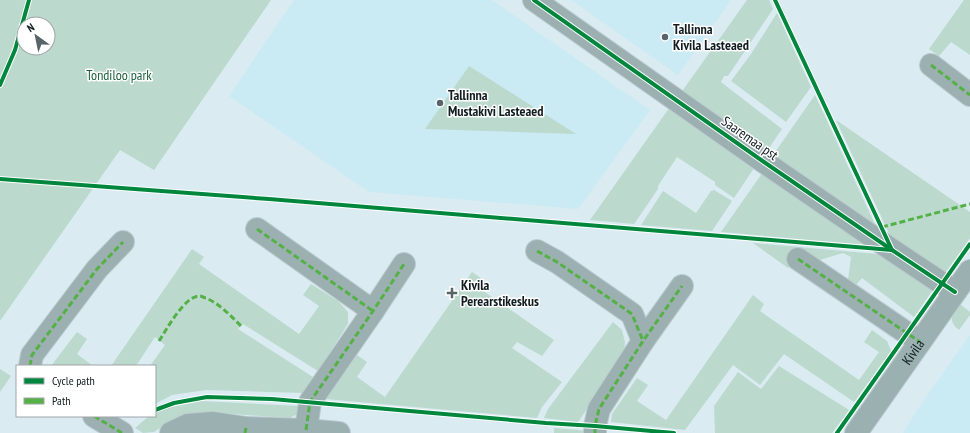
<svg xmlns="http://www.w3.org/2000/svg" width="970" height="433" font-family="'PT Sans Narrow',sans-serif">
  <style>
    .built { fill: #caeaf4 }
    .green { fill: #bbd9cd; fill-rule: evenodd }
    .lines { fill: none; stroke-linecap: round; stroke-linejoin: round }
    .street-casing { stroke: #bbcace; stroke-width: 24 }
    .secondary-casing { stroke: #bbcace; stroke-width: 24 }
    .street { stroke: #9db0b1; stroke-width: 22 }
    .secondary { stroke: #9ab0b1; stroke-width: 22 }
    .quiet { stroke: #54b145; stroke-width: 3; stroke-dasharray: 6 3; stroke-linecap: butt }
    .cycleway-casing { stroke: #fff; stroke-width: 6 }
    .cycleway { stroke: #00873e; stroke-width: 4 }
    .poi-dot { fill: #57656a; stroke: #fff; stroke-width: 1.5 }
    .labels { text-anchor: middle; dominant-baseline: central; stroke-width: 3; stroke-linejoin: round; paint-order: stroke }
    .poi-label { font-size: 14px; font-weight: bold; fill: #101c20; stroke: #fff; text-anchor: start }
    .park-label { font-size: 14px; fill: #1b603a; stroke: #fff }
    .street-label { font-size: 14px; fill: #101c20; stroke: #fff }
  </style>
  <rect width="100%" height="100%" fill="#daecf2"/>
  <!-- built -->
  <g class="built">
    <path d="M294,0H492L650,110L578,209L369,192L229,96Z"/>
    <path d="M571,0H731L678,75Z"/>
    <path d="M970,335V433H903L915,413Z"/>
  </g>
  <!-- green -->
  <g class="green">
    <path d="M0,0H271L154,170L120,150L0,321ZM24,24H48V48H24Z"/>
    <path d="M747,0H769L773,9L728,76H724L721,82L782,129L767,151L680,94Z"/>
    <path d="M964,0H970V55L951,42L939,56L929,49Z"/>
    <path d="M777,13L811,87L786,122L731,81L751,54Z"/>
    <path d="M469,66L576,134L425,129Z"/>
    <path d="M815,95L879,233L773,158V155Z"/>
    <path d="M672,104L756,165L734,198L715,185V182L677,157L658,186V189L634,224L590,220Z"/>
    <path d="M836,120L970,212V238L943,276L894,244Z"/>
    <path d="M763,172L866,245L721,232Z"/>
    <path d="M714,190L732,201L712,231L641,225L663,191L696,213L711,191Z"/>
    <path d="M753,243L888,255L933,288L932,291L914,317L862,278L856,285L848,280L851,257L843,253L810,263L798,255L788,268Z"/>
    <path d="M192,249L204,257L199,264L299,334L319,306L303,295L311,284L338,301L348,312V324L318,371L243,324L238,329L313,377L303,393L206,390L172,395L155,404V366H150L165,345L155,337L136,366H111Z"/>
    <path d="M472,272L484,280L479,288L554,340L542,356L517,342L512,348L562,382L542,407L537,418L325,399L357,355L367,362L357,377L385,397Z"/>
    <path d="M753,295L764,304L760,311L859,380L879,352L864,342L872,330L887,341L891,351L854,402L784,354L760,385L733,365L685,430L611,422L612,414L637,378L648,385L637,401L666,420Z"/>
    <path d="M960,304L970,312V315L959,330C947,321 952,314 960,304Z"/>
    <path d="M613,322L622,330L625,342L624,355L578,422L544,418L548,409Z"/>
    <path d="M77,332L87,339L77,354L93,366H51Z"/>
    <path d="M779,366L849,410L832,433H715L714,406L738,372L761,389Z"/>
    <path d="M0,369L11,376L0,392Z"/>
    <path d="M201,401L300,406L298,414L289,418L219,413L191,414L169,422L154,432L143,433L135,428L149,416H155V413L167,408Z"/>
    <path d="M554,428L589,431V433H554Z"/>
  </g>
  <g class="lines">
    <!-- street casing -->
    <g class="street-casing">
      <g id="street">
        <path d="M534,0L764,162L892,250L955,292"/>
        <path d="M931,65L970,95"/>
        <path d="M257,229L373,311"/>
        <path d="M537,251L557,262L632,314L643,341"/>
        <path d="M798,259L920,342"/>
        <path d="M30,366L32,355L97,269L123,242"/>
        <path d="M94,416L122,433"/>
        <path d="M306,430L310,402L373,311L404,264"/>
        <path d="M595,433V426L599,409L643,341L682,286"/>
      </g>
    </g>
    <!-- secondary casing -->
    <g class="secondary-casing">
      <g id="secondary">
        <path d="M171,433L188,425L212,423L246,428L306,430L339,433"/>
        <path id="s1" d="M856,433L970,271"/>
      </g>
    </g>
    <!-- street -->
    <use href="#street" class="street"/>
    <!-- secondary -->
    <use href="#secondary" class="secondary"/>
    <!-- quiet -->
    <g class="quiet">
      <path d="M931,65L970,95"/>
      <path d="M882,227L970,204"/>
      <path d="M257,229L373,311"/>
      <path d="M537,251L557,262L632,314L643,341"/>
      <path d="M798,259L920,342"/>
      <path d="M159,341C167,329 185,295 200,296C201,296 205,298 206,298C220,304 231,316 242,327"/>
      <path d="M30,366L32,355L97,269L123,242"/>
      <path d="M94,416L122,433"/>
      <path d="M306,430L310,402L373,311L404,264"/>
      <path d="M245,433L246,428"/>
      <path d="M595,433V426L599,409L643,341L682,286"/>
    </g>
    <!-- cycleway casing -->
    <g class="cycleway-casing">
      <g id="cycleway">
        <path d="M534,0L764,162L892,250L955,292"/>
        <path d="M0,85L15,50L29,0"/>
        <path d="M0,179L269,199L892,250L775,0"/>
        <path d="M155,410L174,403L207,397L272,399L546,423L595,426L674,433"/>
        <path d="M837,433L970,244"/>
      </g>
    </g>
    <!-- cycleway -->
    <use href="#cycleway" class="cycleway"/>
  </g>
  <!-- markers -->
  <g class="poi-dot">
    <circle cx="665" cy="37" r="4"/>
    <circle cx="440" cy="103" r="4"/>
    <path d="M450 287h4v4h4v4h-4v4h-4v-4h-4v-4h4z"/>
  </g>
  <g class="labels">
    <!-- poi labels -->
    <g class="poi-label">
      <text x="673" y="29">Tallinna<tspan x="673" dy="16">Kivila Lasteaed</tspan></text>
      <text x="448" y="95">Tallinna<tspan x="448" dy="16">Mustakivi Lasteaed</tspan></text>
      <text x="461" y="285">Kivila<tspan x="461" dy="16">Perearstikeskus</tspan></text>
    </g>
    <!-- park labels -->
    <g class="park-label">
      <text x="119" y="75">Tondiloo park</text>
    </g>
    <!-- street labels -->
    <g class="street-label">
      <text transform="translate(750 138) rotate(35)">Saaremaa pst</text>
      <text stroke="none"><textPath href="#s1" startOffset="99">Kivila</textPath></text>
    </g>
  </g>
  <!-- legend -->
  <rect x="16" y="365" width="140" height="52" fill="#ffffff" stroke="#9fa4a6"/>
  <rect x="24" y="378" width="20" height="6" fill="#00873e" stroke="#9fa4a6"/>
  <text x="52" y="385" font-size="12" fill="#101c20">Cycle path</text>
  <rect x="24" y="398" width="20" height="6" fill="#54b145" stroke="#9fa4a6"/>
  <text x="52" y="405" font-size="12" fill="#101c20">Path</text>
  <!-- north arrow -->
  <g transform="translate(36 36) rotate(327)"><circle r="19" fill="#ffffff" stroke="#9fa4a6"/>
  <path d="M0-3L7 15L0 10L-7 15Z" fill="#57656a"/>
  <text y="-6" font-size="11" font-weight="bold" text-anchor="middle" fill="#101c20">N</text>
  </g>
</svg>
